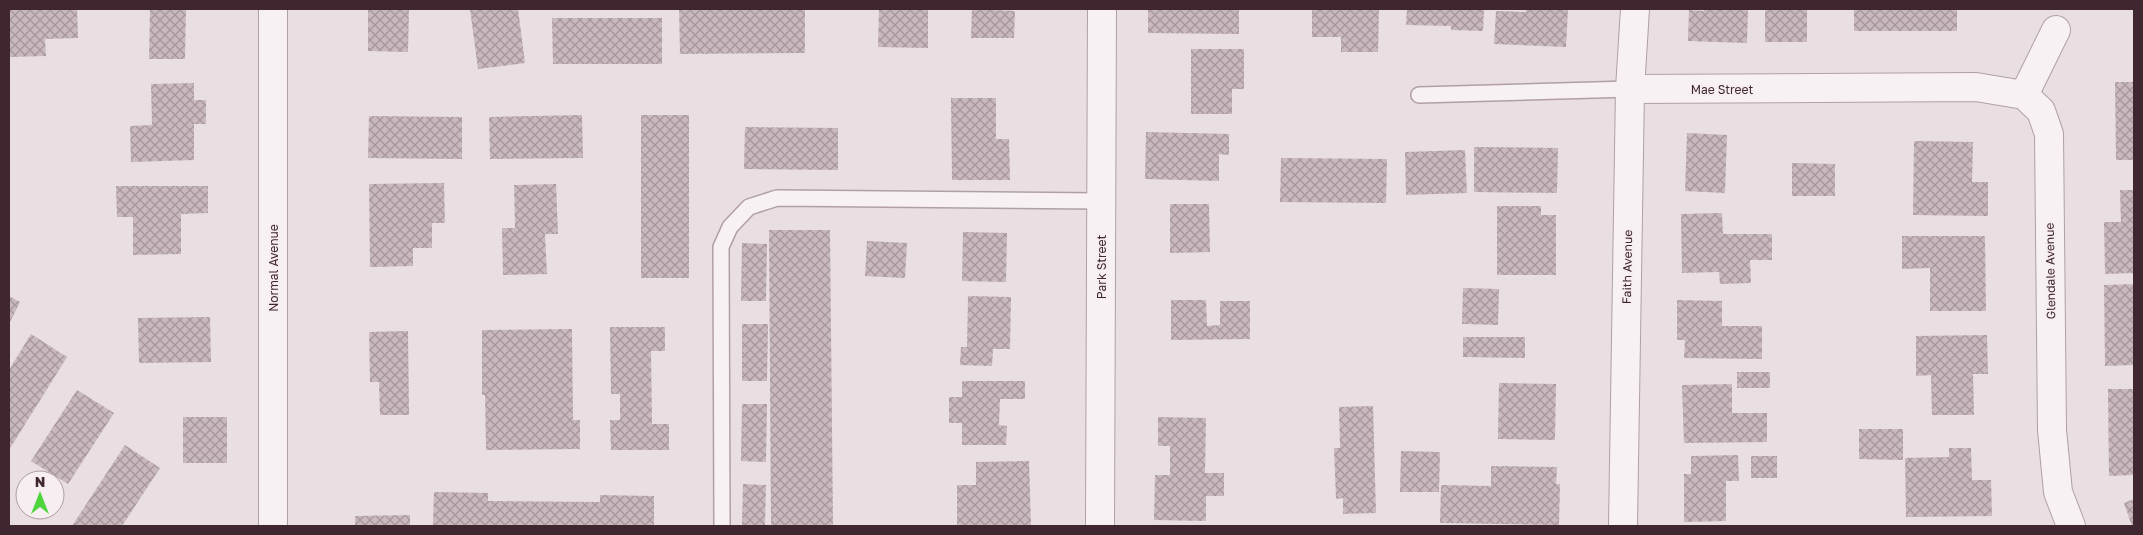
<svg xmlns="http://www.w3.org/2000/svg" width="2143" height="535" font-family="'Golos Text',sans-serif">
  <style>
    .building { fill: url(#building-cross-hatch) }
    .lines { fill: none; stroke-linecap: round; stroke-linejoin: round }
    .service-casing { stroke: #b0a0a5; stroke-width: 18 }
    .minor-casing { stroke: #b0a0a5; stroke-width: 30 }
    .service { stroke: #f7f1f3; stroke-width: 15 }
    .minor { stroke: #f7f1f3; stroke-width: 28 }
    .labels { text-anchor: middle; dominant-baseline: central; stroke-width: 4; stroke-linejoin: round; paint-order: stroke }
    .street-label { font-size: 12px; fill: #40272f; stroke: #f6eef1 }
  </style>
  <defs>
    <pattern id="building-cross-hatch" width="8" height="8" patternUnits="userSpaceOnUse" patternTransform="scale(1.25)"><rect width="8" height="8" fill="#c9b8be"/><path d="M0 0l8 8M0 8l8-8" fill="none" stroke="#a5969b"/></pattern>
  </defs>
  <rect width="100%" height="100%" fill="#e9dee2"/>
  <!-- building -->
  <g class="building">
    <path d="M9,9H77L78,38L45,39L46,56L9,57Z"/>
    <path d="M150,9H186L185,59H149Z"/>
    <path d="M368,9H409L408,52L368,51Z"/>
    <path d="M470,9H518L525,63L478,69Z"/>
    <path d="M679,9H805V53L680,54Z"/>
    <path d="M879,9H928V48L878,47Z"/>
    <path d="M972,9L1015,11L1014,38H971Z"/>
    <path d="M1148,9H1239V34L1148,33Z"/>
    <path d="M1312,9H1379L1378,52H1341V37H1312Z"/>
    <path d="M1407,9H1484L1483,31L1451,30V26L1406,25Z"/>
    <path d="M1526,9H1568L1566,47L1494,44L1496,11L1526,12Z"/>
    <path d="M1704,9H1748L1747,43L1688,41L1689,10L1704,11Z"/>
    <rect x="1765" y="9" width="42" height="33"/>
    <rect x="1854" y="9" width="103" height="22"/>
    <path d="M552,18H662V64H553Z"/>
    <path d="M1191,49H1244V89H1232V114H1191Z"/>
    <path d="M2115,82H2134V160H2116Z"/>
    <path d="M194,83V100H206V124H194V160L131,162L130,126L152,125L151,84Z"/>
    <path d="M951,98H996V139H1009L1010,180H952Z"/>
    <path d="M582,115L583,158L490,159L489,117Z"/>
    <rect x="641" y="115" width="48" height="163"/>
    <path d="M369,116L462,117V159L368,158Z"/>
    <path d="M745,127L838,128V170L744,169Z"/>
    <path d="M1146,132L1229,134V155L1219,154V181L1145,179Z"/>
    <path d="M1687,133L1727,135L1725,193L1685,191Z"/>
    <path d="M1914,141L1973,142L1972,182H1988V216L1913,215Z"/>
    <path d="M1474,147L1558,148L1557,193L1474,192Z"/>
    <path d="M1465,150L1467,193L1406,195L1405,152Z"/>
    <path d="M1281,158L1387,159L1386,203L1280,202Z"/>
    <path d="M1792,163L1835,164V196H1792Z"/>
    <path d="M444,183L445,223H432V248H413V266L370,267L369,184Z"/>
    <path d="M556,184L558,234H545L547,274L503,275L502,228H515L514,185Z"/>
    <path d="M116,186H208V213L181,214V254L133,255V217H117Z"/>
    <path d="M2120,190H2134V273L2105,274L2104,222H2121Z"/>
    <path d="M1170,204H1209L1210,252L1170,253Z"/>
    <path d="M1497,206H1541V215H1556V275H1497Z"/>
    <path d="M1722,213L1723,234H1772V260H1750L1751,283L1720,284L1719,272L1682,273L1681,214Z"/>
    <path d="M769,230H830L833,526H771Z"/>
    <path d="M963,232L1007,233L1006,282L962,281Z"/>
    <path d="M1902,236H1985L1986,311H1930V268L1902,269Z"/>
    <path d="M867,241L907,243L905,278L865,276Z"/>
    <path d="M742,243L767,244L766,301H741Z"/>
    <path d="M2134,284V365L2105,366L2104,285Z"/>
    <path d="M1463,288L1499,289L1498,325L1462,324Z"/>
    <path d="M9,296L20,302L9,324Z"/>
    <path d="M968,296L1011,297L1010,349H993L992,366L960,365L961,347H967Z"/>
    <path d="M1171,300H1206L1207,326L1220,325V301H1250V339L1171,340Z"/>
    <path d="M1677,300L1722,301V326H1762V359L1684,358L1685,340H1677Z"/>
    <path d="M210,317L211,362L139,363L138,318Z"/>
    <path d="M742,324H768L767,381H742Z"/>
    <path d="M610,327H665V351H651L652,424H669V450H611L610,420H620V394H611Z"/>
    <path d="M572,329L573,420H580V449L486,450L485,395H482V330Z"/>
    <path d="M408,331L409,415H380L379,382H370L369,332Z"/>
    <path d="M31,334L67,357L9,450V370Z"/>
    <path d="M1987,335L1988,374H1973L1974,415H1932L1931,375L1916,376V336Z"/>
    <path d="M1463,337H1525V358L1463,357Z"/>
    <rect x="1737" y="372" width="33" height="16"/>
    <path d="M962,381H1025V399H1000L999,425L1007,426L1006,445H962V423H949V397H962Z"/>
    <path d="M1499,383L1556,384L1555,440L1498,439Z"/>
    <path d="M1732,384V413H1767V442L1684,443L1682,385Z"/>
    <path d="M2108,389H2134V475L2109,476Z"/>
    <path d="M77,390L114,413L68,484L31,461Z"/>
    <path d="M742,404H767L766,462L741,461Z"/>
    <path d="M1373,406L1376,513L1343,514V498L1336,499L1334,448H1340L1339,407Z"/>
    <rect x="183" y="417" width="44" height="46"/>
    <path d="M1158,417L1206,418L1205,473H1224V496H1206V521L1154,520L1155,475H1170V446H1158Z"/>
    <path d="M1859,429H1903V460L1859,459Z"/>
    <path d="M125,445L160,468L122,526H72Z"/>
    <path d="M1949,448H1971L1972,480H1991L1992,516L1906,517L1905,458L1949,457Z"/>
    <path d="M1401,451L1440,452L1439,492H1400Z"/>
    <path d="M1738,455L1739,481H1726V521L1684,522V474H1691V456Z"/>
    <rect x="1751" y="456" width="26" height="22"/>
    <path d="M1029,461L1031,526H957V485H976V462Z"/>
    <path d="M1491,466L1557,467L1556,484H1560L1559,525L1440,523L1441,485L1491,486Z"/>
    <path d="M743,484L766,485L765,526H742Z"/>
    <path d="M434,492L488,493V501L600,502V495L654,496V526H433Z"/>
    <path d="M2134,499V526H2132L2124,503Z"/>
    <path d="M410,515V526H355V516Z"/>
  </g>
  <g class="lines">
    <!-- service casing -->
    <g class="service-casing">
      <g id="service">
        <path d="M1419,95L1630,89"/>
        <path d="M722,526L721,247L730,227L749,207L777,198L1101,201"/>
      </g>
    </g>
    <!-- minor casing -->
    <g class="minor-casing">
      <g id="minor">
        <path d="M1630,89L1976,87L2024,95L2041,111L2049,134L2052,430L2058,492L2071,526"/>
        <path d="M2024,95L2056,30"/>
        <path d="M273,526V9"/>
        <path d="M1100,526L1102,9"/>
        <path d="M1623,526L1630,89L1635,9"/>
      </g>
    </g>
    <!-- service -->
    <use href="#service" class="service"/>
    <!-- minor -->
    <use href="#minor" class="minor"/>
  </g>
  <g class="labels">
    <!-- street labels -->
    <g class="street-label">
      <text x="1722" y="89">Mae Street</text>
      <text transform="translate(1101 267) rotate(-90)">Park Street</text>
      <text transform="translate(1627 267) rotate(-89)">Faith Avenue</text>
      <text transform="translate(273 268) rotate(-90)">Normal Avenue</text>
      <text transform="translate(2050 271) rotate(-91)">Glendale Avenue</text>
    </g>
  </g>
  <!-- border -->
  <rect width="2143" height="535" fill="none" stroke="#40272f" stroke-width="20"/>
  <!-- north arrow -->
  <g transform="translate(40 495)"><circle r="24" fill="#f6eef1" stroke="#ad9ea3"/>
  <path d="M0-4L9 19L0 12L-9 19Z" fill="#50d43d"/>
  <text y="-8" font-size="14" font-weight="bold" text-anchor="middle" fill="#40272f">N</text>
  </g>
</svg>
